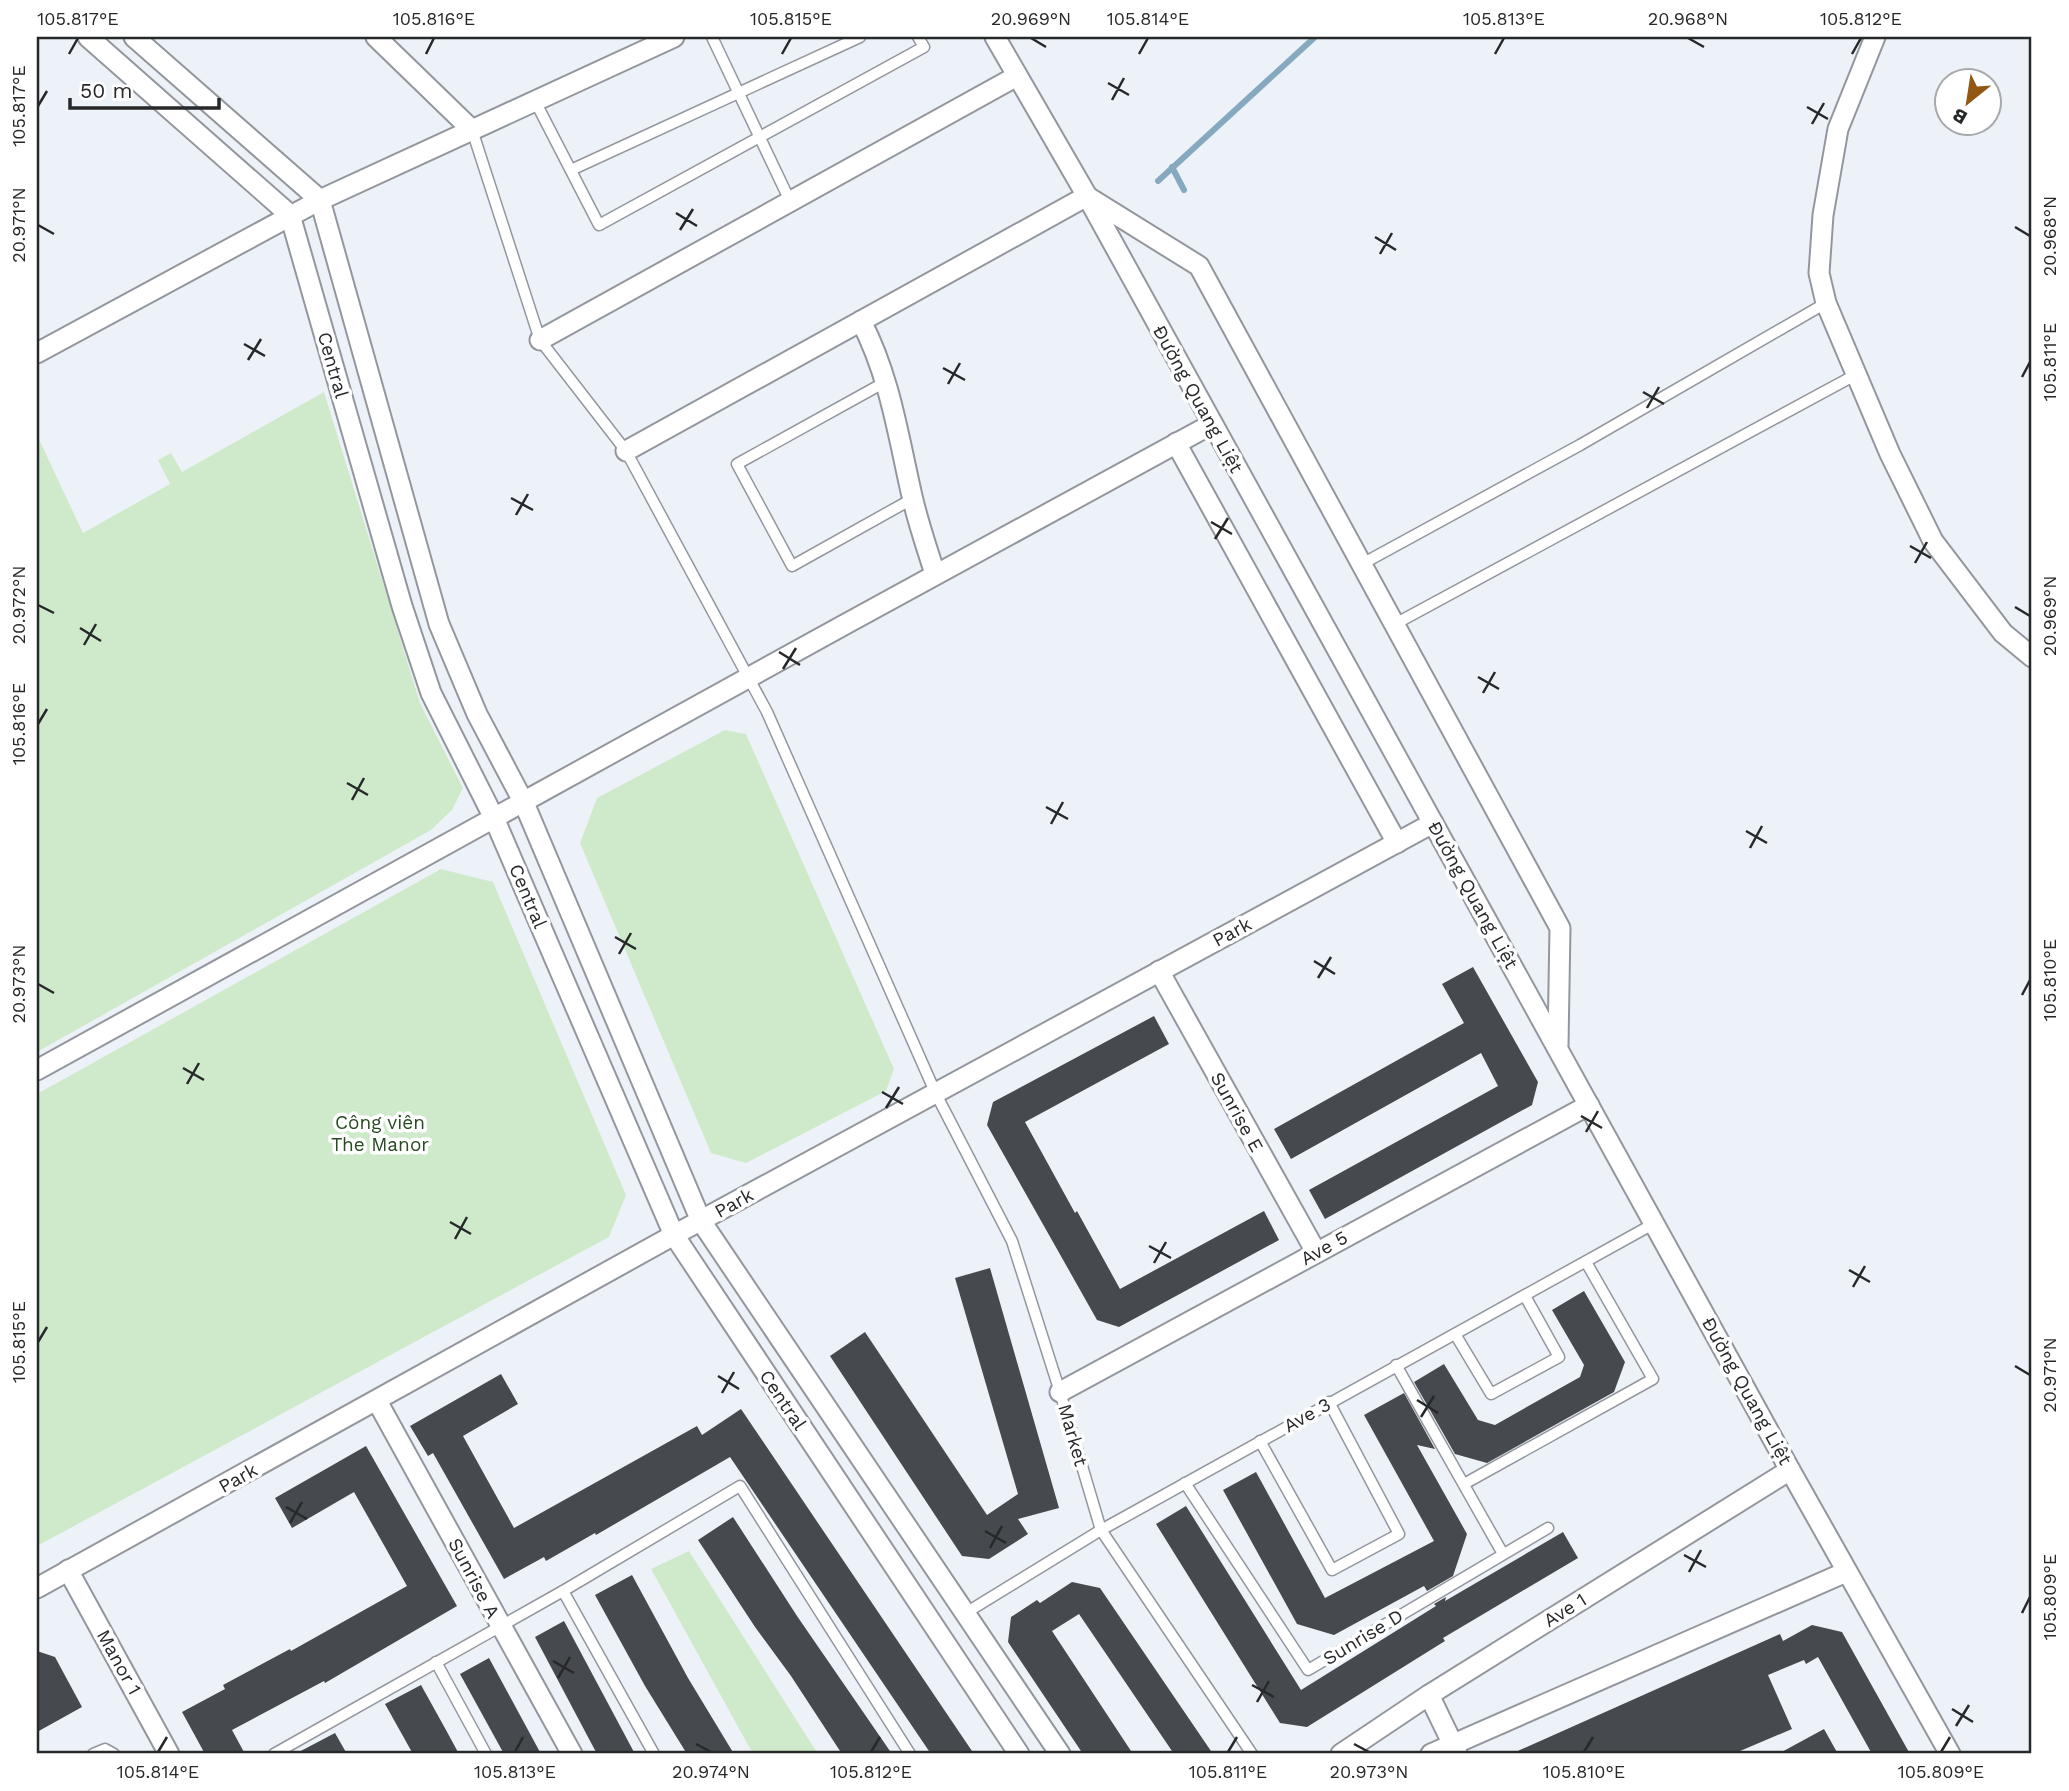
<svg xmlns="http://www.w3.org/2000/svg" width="2069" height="1791" font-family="'Work Sans',sans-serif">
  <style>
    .green { fill: #cfeacb }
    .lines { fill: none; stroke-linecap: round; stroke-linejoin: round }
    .stream { stroke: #86a9c0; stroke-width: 6 }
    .building { fill: #464a4f }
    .lane-casing { stroke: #93979d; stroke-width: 13 }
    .street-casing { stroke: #93979d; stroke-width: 23 }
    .lane { stroke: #fff; stroke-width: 10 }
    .street { stroke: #fff; stroke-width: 19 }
    .ticks { fill: none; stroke: #26282a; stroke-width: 2.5 }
    .labels { text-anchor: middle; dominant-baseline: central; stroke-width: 7; stroke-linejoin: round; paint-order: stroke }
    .street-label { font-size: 19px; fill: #26282a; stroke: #fff }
    .park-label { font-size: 19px; fill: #274b21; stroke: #fff }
    .neatline { fill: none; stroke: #26282a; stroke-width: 2.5 }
    .ticks-label { font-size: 18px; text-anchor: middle; fill: #26282a }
  </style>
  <rect width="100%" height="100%" fill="#edf2f9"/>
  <!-- green -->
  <g class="green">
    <path d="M324,392L420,703L463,788L452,810L431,830L37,1052V435L83,533L170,484L158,460L171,453L182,472Z"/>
    <path d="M725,730L746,734L894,1069L886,1091L746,1163L711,1153L580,843L597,798Z"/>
    <path d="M441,869L493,882L626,1195L609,1237L37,1546V1094Z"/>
    <path d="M689,1551L818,1754H753L651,1569Z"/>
  </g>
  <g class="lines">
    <!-- stream -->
    <g class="stream">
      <path d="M1172,167L1184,190"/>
      <path d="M1158,181L1315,37"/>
    </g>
  </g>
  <!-- building -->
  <g class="building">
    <path d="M1473,967L1538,1082L1532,1105L1325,1219L1309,1190L1498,1086L1481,1053L1291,1159L1274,1129L1464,1023L1442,984Z"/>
    <path d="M1154,1016L1169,1044L1025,1122L1075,1213L1077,1211L1120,1289L1264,1211L1279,1240L1119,1327L1097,1320L987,1125L993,1102Z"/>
    <path d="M990,1268L1059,1508L1018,1519L1028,1534L989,1559L962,1556L830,1356L865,1332L987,1515L1018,1494L955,1278Z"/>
    <path d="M1584,1291L1625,1362L1614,1392L1487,1463L1455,1454L1414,1382L1444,1364L1478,1420L1495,1425L1580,1377L1584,1365L1552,1310Z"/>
    <path d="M501,1374L518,1404L463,1436L514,1528L697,1426L702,1435L741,1409L974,1754H931L730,1457L596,1535L595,1533L546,1561L544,1557L504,1579L433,1453L428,1456L410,1426Z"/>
    <path d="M1404,1393L1435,1449L1417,1445L1467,1534L1453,1576L1427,1591L1424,1586L1334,1635L1297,1624L1223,1490L1256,1472L1325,1598L1434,1541L1364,1415Z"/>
    <path d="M366,1446L457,1606L325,1683L324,1681L232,1730L245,1754H205L182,1712L225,1689L223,1685L290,1649L291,1651L407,1586L354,1492L292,1528L275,1498Z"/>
    <path d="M1186,1506L1301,1690L1436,1606L1434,1604L1446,1597L1445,1601L1563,1532L1578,1558L1443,1638L1445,1641L1307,1727L1280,1723L1156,1524Z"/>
    <path d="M733,1517L797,1616L892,1754H842L791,1676L755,1627L698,1540Z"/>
    <path d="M632,1575L688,1678L734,1754H687L645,1686L595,1595Z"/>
    <path d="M1072,1582L1100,1588L1213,1754H1174L1079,1614L1052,1631L1133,1754H1083L1008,1642L1011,1617L1037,1600L1040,1603Z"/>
    <path d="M564,1621L635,1754H597L535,1637Z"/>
    <path d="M1812,1625L1842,1632L1910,1754H1872L1818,1657L1806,1664L1804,1660L1768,1675L1792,1729L1733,1754H1511L1780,1634L1783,1641Z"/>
    <path d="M37,1651L55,1657L82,1707L37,1732Z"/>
    <path d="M489,1658L541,1754H504L460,1674Z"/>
    <path d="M421,1685L446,1730L459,1754H413L385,1704Z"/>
    <path d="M1824,1729L1838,1754H1778Z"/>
    <path d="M335,1733L347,1754H295Z"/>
  </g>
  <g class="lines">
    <!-- lane casing -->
    <g class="lane-casing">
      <g id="lane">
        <path d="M712,37L790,201"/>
        <path d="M535,101L599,225L924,47L918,37"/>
        <path d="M472,130L540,340L626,451L767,712L936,1094L1012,1241L1060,1392L1101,1530L1252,1754"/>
        <path d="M571,170L860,37"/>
        <path d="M887,381L737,464L792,566L912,499"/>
        <path d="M1362,564L1580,445L1826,303"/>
        <path d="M1395,624L1857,374"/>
        <path d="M1455,1334L1491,1394L1559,1357L1525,1296"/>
        <path d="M1396,1365L1503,1554"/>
        <path d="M1260,1441L1332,1570L1399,1534L1329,1402"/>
        <path d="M1185,1483L1308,1670L1548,1528"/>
        <path d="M1464,1484L1653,1379L1586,1262"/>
        <path d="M563,1591L654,1754"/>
        <path d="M964,1614L1101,1530L1655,1223"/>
        <path d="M436,1662L486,1754"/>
        <path d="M93,1754L105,1749L114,1754"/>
        <path d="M274,1754L563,1591L740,1486L910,1754"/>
      </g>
    </g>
    <!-- street casing -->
    <g class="street-casing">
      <g id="street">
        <path d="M88,37L290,215L402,606L431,693L494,818L674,1235L1019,1754"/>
        <path d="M134,37L320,200L439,624L477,714L524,803L701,1221L1060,1754"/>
        <path d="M376,37L472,130"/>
        <path d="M995,37L1087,196L1790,1470L1950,1754"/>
        <path d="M1875,37L1838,129L1823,215L1819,273L1826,303L1890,454L1933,541L2003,633L2032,657"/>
        <path d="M1088,197L1199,266L1560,928L1558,1045"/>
        <path d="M861,321C890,377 898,435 912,496C918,523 927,548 935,574"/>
        <path d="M540,340L1017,76"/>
        <path d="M37,353L320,200L674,37"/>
        <path d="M1176,443L1397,843"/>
        <path d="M626,451L1087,196"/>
        <path d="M1159,971L1316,1252"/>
        <path d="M37,1070C428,855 819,637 1212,424"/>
        <path d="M1060,1392L1589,1105"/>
        <path d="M377,1401L572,1754"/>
        <path d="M68,1570L169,1754"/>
        <path d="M37,1588L674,1235L1433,823"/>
        <path d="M1429,1695L1457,1753"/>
        <path d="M1341,1754L1429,1695L1790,1470"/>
        <path d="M1431,1754L1846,1572"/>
      </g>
    </g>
    <!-- lane -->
    <use href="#lane" class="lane"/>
    <!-- street -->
    <use href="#street" class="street"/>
  </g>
  <!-- ticks -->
  <path class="ticks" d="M1031,38L1046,47M1688,38L1704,47M69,54L78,38M426,54L434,38M782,54L791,38M1139,54L1148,38M1495,54L1504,38M1852,54L1861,38M1108,83L1129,95M1112,100L1124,78M38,106L47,91M1807,107L1828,119M1812,124L1824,103M676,213L697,226M38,225L54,234M2015,227L2030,236M680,230L693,209M1375,237L1396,250M1380,254L1392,233M244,344L265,356M248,360L261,339M943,368L965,380M2022,377L2030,362M948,384L960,363M1643,392L1664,404M1647,408L1659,387M511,498L533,510M516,515L528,494M1211,522L1232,534M1215,539L1228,518M1910,546L1931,558M1915,563L1927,542M38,605L54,613M2015,607L2030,616M80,628L101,641M84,645L96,624M779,652L800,665M783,669L796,648M1478,677L1499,689M1483,693L1495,672M38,724L47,709M347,783L368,795M352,800L364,778M1046,807L1068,819M1051,824L1063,802M1746,831L1767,843M1750,848L1762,826M615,937L636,949M619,954L631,933M1314,961L1335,974M1318,978L1331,957M38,984L54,993M2022,995L2030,980M183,1068L204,1080M187,1084L199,1063M882,1092L903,1104M886,1108L899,1087M1581,1116L1602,1128M1586,1132L1598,1111M450,1222L471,1234M455,1239L467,1217M1149,1246L1171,1258M1154,1263L1166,1242M1849,1270L1870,1282M1853,1287L1865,1266M38,1342L47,1327M2015,1366L2030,1375M718,1376L739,1389M722,1393L734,1372M1417,1400L1438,1413M1421,1417L1434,1396M286,1507L307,1519M290,1523L302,1502M985,1531L1006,1543M990,1548L1002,1526M1684,1555L1706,1567M1689,1572L1701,1550M2022,1613L2030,1597M553,1661L574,1673M558,1678L570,1657M1252,1685L1274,1697M1257,1702L1269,1681M1952,1709L1973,1722M1956,1726L1969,1705M696,1744L711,1752M1354,1744L1369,1752M158,1752L167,1737M515,1752L523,1737M871,1752L880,1737M1228,1752L1237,1737M1584,1752L1593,1737M1941,1752L1950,1737"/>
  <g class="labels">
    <!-- street labels -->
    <g class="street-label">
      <text transform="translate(333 365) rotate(74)">Central</text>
      <text transform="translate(1198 399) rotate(61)">Đường Quang Liệt</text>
      <text transform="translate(1473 895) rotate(61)">Đường Quang Liệt</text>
      <text transform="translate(528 896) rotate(67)">Central</text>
      <text transform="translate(1232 932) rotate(-28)">Park</text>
      <text transform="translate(1237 1112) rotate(61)">Sunrise E</text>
      <text transform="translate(734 1203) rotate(-29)">Park</text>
      <text transform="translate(1324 1248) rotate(-29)">Ave 5</text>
      <text transform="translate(1747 1391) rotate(61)">Đường Quang Liệt</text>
      <text transform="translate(783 1400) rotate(56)">Central</text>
      <text transform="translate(1307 1415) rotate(-29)">Ave 3</text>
      <text transform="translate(1073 1435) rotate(74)">Market</text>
      <text transform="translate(238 1478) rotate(-29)">Park</text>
      <text transform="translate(474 1578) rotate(62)">Sunrise A</text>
      <text transform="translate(1565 1610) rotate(-32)">Ave 1</text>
      <text transform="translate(1363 1637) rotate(-31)">Sunrise D</text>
      <text transform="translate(119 1662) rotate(61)">Manor 1</text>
    </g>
    <!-- park labels -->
    <g class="park-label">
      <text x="380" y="1122">Công viên<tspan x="380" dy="22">The Manor</tspan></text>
    </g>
  </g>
  <!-- border -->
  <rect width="2069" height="1791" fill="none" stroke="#ffffff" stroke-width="77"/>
  <!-- north arrow -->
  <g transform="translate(1968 102) rotate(210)"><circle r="33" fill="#ffffff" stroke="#a8a9aa" stroke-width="2"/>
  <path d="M0-5L12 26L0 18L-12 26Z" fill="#915713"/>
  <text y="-10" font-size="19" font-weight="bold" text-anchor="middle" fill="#26282a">B</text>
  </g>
  <!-- scale -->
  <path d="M70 98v10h149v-10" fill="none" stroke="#26282a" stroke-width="3.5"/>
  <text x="80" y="98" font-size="21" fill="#26282a" stroke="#ffffff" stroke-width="5" paint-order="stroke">50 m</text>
  <rect x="38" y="38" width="1992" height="1714" class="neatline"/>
  <g class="ticks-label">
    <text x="78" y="25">105.817°E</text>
    <text x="434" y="25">105.816°E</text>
    <text x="791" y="25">105.815°E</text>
    <text x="1031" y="25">20.969°N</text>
    <text x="1148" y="25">105.814°E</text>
    <text x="1504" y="25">105.813°E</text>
    <text x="1688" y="25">20.968°N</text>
    <text x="1861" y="25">105.812°E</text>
    <text transform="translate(19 106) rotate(-90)" y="6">105.817°E</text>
    <text transform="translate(19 225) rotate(-90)" y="6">20.971°N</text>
    <text transform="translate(2050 236) rotate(-90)" y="6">20.968°N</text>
    <text transform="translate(2050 362) rotate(-90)" y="6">105.811°E</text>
    <text transform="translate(19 605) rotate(-90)" y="6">20.972°N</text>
    <text transform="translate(2050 616) rotate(-90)" y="6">20.969°N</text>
    <text transform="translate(19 724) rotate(-90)" y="6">105.816°E</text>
    <text transform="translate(2050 980) rotate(-90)" y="6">105.810°E</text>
    <text transform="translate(19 984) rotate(-90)" y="6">20.973°N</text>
    <text transform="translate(19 1342) rotate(-90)" y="6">105.815°E</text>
    <text transform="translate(2050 1375) rotate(-90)" y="6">20.971°N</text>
    <text transform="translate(2050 1597) rotate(-90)" y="6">105.809°E</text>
    <text x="158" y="1778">105.814°E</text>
    <text x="515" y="1778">105.813°E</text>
    <text x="711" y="1778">20.974°N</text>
    <text x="871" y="1778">105.812°E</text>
    <text x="1228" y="1778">105.811°E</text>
    <text x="1369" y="1778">20.973°N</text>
    <text x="1584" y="1778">105.810°E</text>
    <text x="1941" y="1778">105.809°E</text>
  </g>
</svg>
